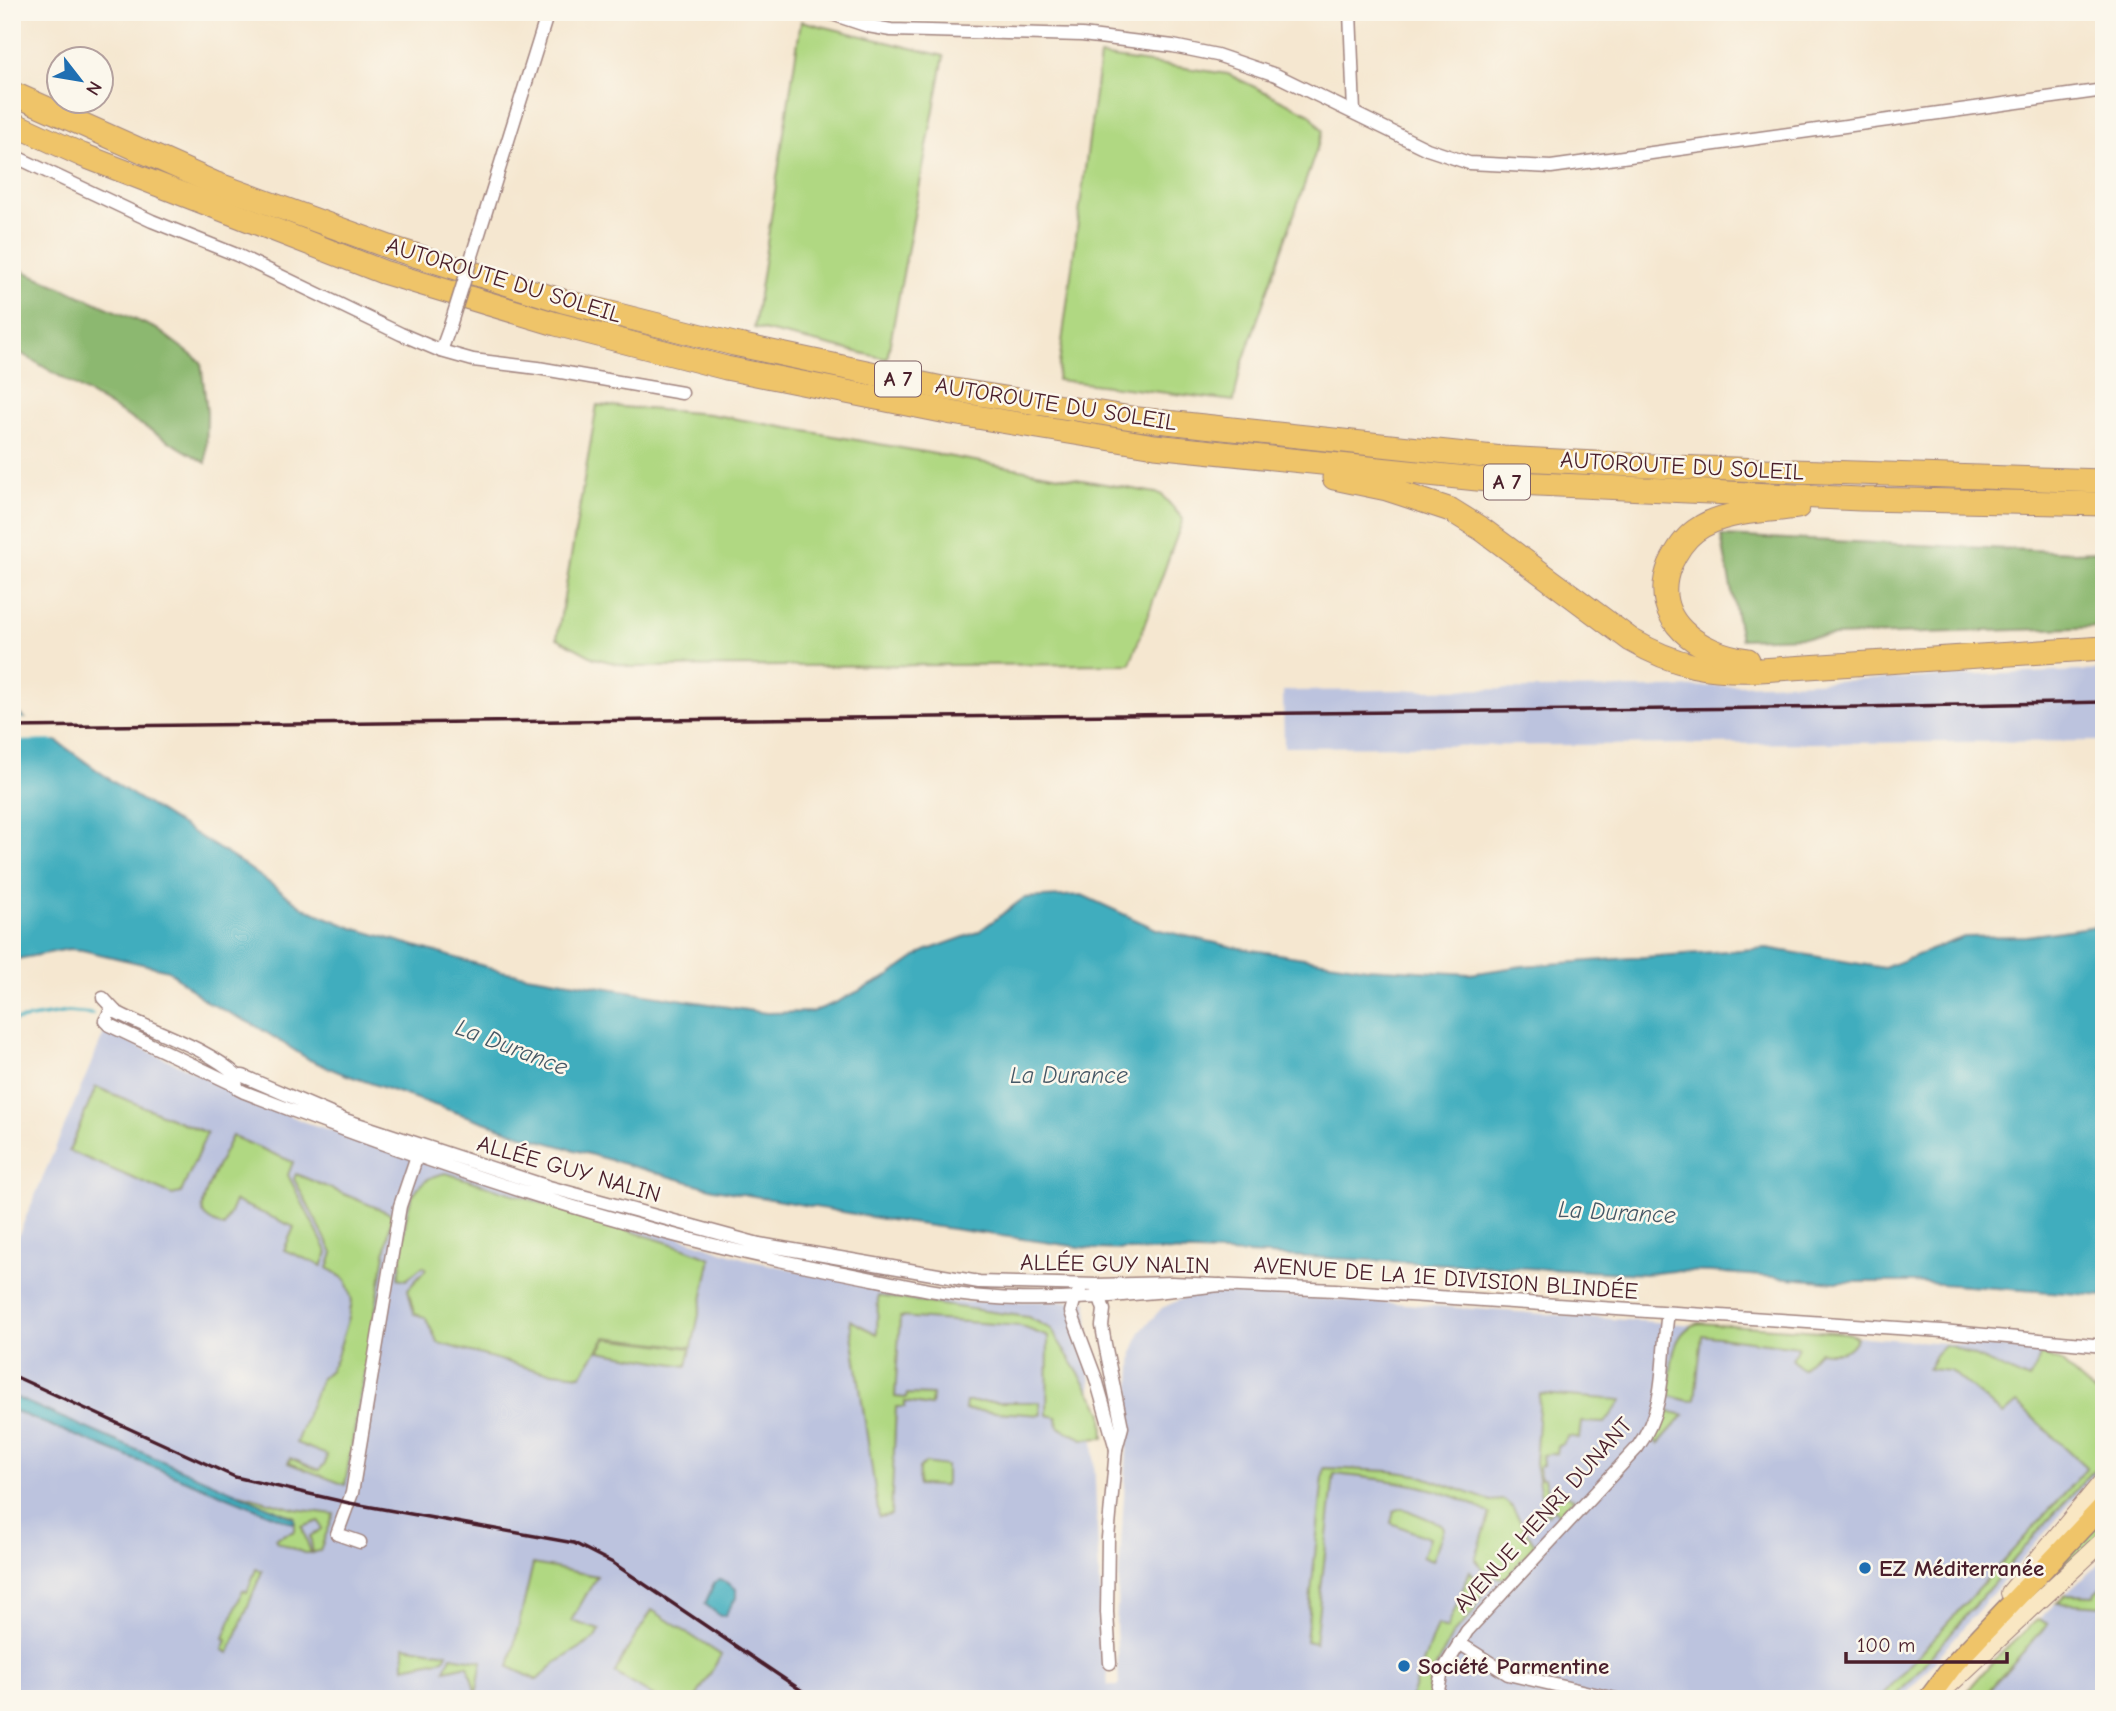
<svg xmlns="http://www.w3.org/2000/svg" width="2116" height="1711" font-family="'Comic Neue',sans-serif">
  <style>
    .industrial { fill: #bcc3de }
    .green { fill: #b0d882; stroke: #7d7c56; stroke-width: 2 }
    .forest { fill: #8cb870; stroke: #6b6c4e; stroke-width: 2 }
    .water { fill: #40adbe; stroke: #456674; stroke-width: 2 }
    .pier { fill: #f5e7d0 }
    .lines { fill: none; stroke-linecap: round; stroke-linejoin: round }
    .stream { stroke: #40adbe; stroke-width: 3.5 }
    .street-casing { stroke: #a0837e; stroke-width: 15 }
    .secondary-casing { stroke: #a0837e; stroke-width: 20 }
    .primary-casing { stroke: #a0837e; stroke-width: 22 }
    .highway-casing { stroke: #a0837e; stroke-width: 25 }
    .street { stroke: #fff; stroke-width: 12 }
    .secondary { stroke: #f9e7c3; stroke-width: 18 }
    .primary { stroke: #efc469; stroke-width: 19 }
    .highway { stroke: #efc469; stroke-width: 23 }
    .rail { stroke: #4a1f2b; stroke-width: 3.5 }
    .street-bridge-casing { stroke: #a0837e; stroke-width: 15; stroke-linecap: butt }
    .street-bridge { stroke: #fff; stroke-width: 12 }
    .poi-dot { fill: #1f6fb2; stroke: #fbf7ec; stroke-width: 2.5 }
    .labels { text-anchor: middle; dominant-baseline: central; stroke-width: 5; stroke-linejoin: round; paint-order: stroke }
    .shield { fill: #fbf7ec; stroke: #7f6065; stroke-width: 2 }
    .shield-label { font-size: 21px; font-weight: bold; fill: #4a1f2b }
    .street-label { font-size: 23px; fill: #4a1f2b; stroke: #fbf7ec }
    .poi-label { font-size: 23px; font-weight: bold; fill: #4a1f2b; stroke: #fbf7ec; text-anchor: start }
    .water-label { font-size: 24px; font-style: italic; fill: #465866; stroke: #fbf7ec }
  </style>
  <rect width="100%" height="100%" fill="#fbf7ec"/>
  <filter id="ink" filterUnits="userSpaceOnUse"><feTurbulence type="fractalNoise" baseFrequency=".0143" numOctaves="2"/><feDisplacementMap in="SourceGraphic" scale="14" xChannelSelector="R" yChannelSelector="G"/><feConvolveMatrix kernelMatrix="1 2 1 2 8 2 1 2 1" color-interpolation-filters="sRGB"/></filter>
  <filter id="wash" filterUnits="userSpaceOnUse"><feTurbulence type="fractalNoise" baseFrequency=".00686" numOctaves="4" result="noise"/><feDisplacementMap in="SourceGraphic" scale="28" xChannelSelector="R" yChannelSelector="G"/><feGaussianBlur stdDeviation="1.57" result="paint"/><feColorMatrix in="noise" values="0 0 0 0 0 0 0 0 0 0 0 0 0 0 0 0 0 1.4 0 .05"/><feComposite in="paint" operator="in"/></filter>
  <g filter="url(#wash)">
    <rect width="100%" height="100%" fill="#f5e7d0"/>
    <!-- industrial -->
    <g class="industrial">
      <path d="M2104,670V741L1284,747L1283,691L1669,688Z"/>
      <path d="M105,1031L304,1122L567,1200L752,1261L953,1302L1087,1301L1099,1571L1108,1686H1119L1116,1626L1133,1351L1140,1332L1162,1308L1186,1297L1211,1292L1364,1301L2042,1350L2104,1402V1464L1902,1699H12V1250Z"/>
      <path d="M2104,1559V1699H1960L1994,1660Z"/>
    </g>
    <!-- green -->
    <g class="green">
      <path d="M801,21L944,56L887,359L754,328Z"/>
      <path d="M1100,56L1228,74L1310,114L1323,131L1240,370L1234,401L1057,380Z"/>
      <path d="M597,405L709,414L1161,494L1183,519L1130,664L631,667L594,658L557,638Z"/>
      <path d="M96,1087L207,1133L181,1193L172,1195L69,1151Z"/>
      <path d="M232,1136L293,1162L288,1175L328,1253L322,1266L284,1250L294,1227L235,1201L224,1227C217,1224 208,1221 204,1215C196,1203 225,1151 232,1136Z"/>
      <path d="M446,1173L688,1249L711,1258L692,1347L606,1337L581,1375L536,1370L438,1343L425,1317L414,1314L408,1289L426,1269L423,1266L406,1280L398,1278C410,1239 394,1181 446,1173Z"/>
      <path d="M296,1174L392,1214L345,1485L288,1463L290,1458L319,1470L325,1464L327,1455L296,1443L321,1378L330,1370L336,1359L349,1317L352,1301L346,1280L328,1268L333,1253L294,1179Z"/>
      <path d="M878,1296L1028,1317L1051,1329L1103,1412L1104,1438L1083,1439L1058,1427L1057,1417L1047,1415L1048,1337L1020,1326L900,1317L895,1397L906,1398L907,1394L932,1395L931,1406L905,1402V1407H896L891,1515L879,1517L850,1320L877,1334Z"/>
      <path d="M1699,1323L1849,1333L1857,1337C1849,1355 1837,1353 1819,1351L1802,1369L1792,1359L1798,1347L1702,1335L1695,1400L1689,1401L1670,1396C1671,1370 1669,1331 1699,1323Z"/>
      <path d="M607,1338L691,1348L687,1366L599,1351Z"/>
      <path d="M1944,1345L1954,1347L2029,1380L2041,1354L2061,1362L2104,1401V1459L2043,1526L1894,1699H1879L2087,1468L2017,1403L2003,1415L1951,1371L1928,1369L1935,1355Z"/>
      <path d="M1540,1394L1622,1400L1605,1423L1581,1422L1579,1438L1568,1436L1563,1444L1558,1446L1557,1453L1542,1455L1543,1465L1539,1466L1540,1478H1544L1548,1496L1567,1494L1574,1499L1559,1514L1553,1509L1548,1515L1544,1511L1535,1463Z"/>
      <path d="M966,1402H1040L1041,1415L965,1410Z"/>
      <path d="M1668,1411L1684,1415L1658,1444L1654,1440Z"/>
      <path d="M925,1463L946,1466V1483L944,1486L918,1485L919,1469Z"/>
      <path d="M1324,1468L1389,1471L1418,1475L1491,1501L1504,1500L1512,1507L1535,1545L1506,1578C1490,1579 1486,1572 1475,1560L1490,1514C1442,1484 1388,1480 1334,1474L1315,1643L1306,1641Z"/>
      <path d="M240,1494L295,1509L334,1514L320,1550L313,1553L310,1536L322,1529L319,1521L302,1527L311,1553H304L277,1542L275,1538L295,1531V1517L240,1496Z"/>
      <path d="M1402,1508L1443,1525L1444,1529L1432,1561L1422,1557L1429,1538L1391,1523L1394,1511Z"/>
      <path d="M2104,1518V1535L2008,1622L2090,1533Z"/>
      <path d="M533,1564L597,1576L571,1621L600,1630L596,1638L557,1662L537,1680L509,1667Z"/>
      <path d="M256,1569L262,1571L229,1653L223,1650L227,1640L224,1638L243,1590L247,1592Z"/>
      <path d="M1470,1571L1482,1585L1483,1595L1472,1614L1453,1634L1435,1668L1430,1678L1429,1699H1410L1437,1625L1447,1629Z"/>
      <path d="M2104,1584V1606L2057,1603L2066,1595L2094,1596L2095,1592Z"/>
      <path d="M652,1610L721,1655L695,1699H658L615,1673L621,1660Z"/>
      <path d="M2038,1619L2048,1624L1981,1699H1960L1994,1660Z"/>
      <path d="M404,1646L447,1653L444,1659L404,1667Z"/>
      <path d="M451,1656L482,1661L476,1695L468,1665L445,1670Z"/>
    </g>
    <!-- forest -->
    <g class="forest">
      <path d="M12,266L157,329L201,362L207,413L206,463L12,348Z"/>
      <path d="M1721,536L2073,552L2104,551V627L1741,639Z"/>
    </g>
    <!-- water -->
    <g class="water">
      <path d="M12,709L122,788L243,864L306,909L353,928L501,971L766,1013L812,1012L835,1003L889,976L925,951L978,932L1024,898L1082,895L1156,929L1233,947L1367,968L1470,974L1522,966L1767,948L1884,968L1964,937L2027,936L2104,925V1296L1913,1282H1836L1712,1272L1674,1271L1645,1274L1227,1253L1093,1249L882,1219L714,1189L528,1137L341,1073L310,1060L256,1026L207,1002L168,970L82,950L69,949L18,959L12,956Z"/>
      <path d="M12,1396L294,1518L295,1521L292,1523L12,1410Z"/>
      <path d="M719,1580L728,1583L736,1589V1598L725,1615L720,1616L705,1604L714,1583Z"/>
    </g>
    <!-- pier -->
    <path class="pier" d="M12,719H32L62,740L12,741Z"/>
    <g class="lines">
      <!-- stream -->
      <path class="stream" d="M12,1021L68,1012L92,1014"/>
    </g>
  </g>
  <g filter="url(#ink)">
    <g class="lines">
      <!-- street casing -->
      <g class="street-casing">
        <g id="street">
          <path d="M826,12L868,26L891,30L1082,35L1173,46L1217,55L1276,75L1427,149L1469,163L1551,167L2104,90"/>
          <path d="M1350,12L1354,112"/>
          <path d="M12,155L152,221L237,255L401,334L441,351L473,360L538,368L682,393"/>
          <path d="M477,240L548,12"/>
          <path d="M441,351L449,329"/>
          <path d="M103,998L116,1012"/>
          <path d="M235,1085L109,1025L105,1021L110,1012H116C156,1033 204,1046 238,1076"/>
          <path d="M1221,1285C1143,1293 1061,1304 983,1297C934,1293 885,1281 837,1272C631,1233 439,1167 244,1092L238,1089L235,1080L238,1076H243L345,1120L549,1187L759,1244L979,1282L1096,1285L1172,1283L1335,1290L1942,1331L2104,1346"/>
          <path d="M1097,1288L1104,1310L1102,1326L1105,1344L1122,1427L1116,1449L1108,1538L1107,1612L1110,1663"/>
          <path d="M1080,1291L1075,1297L1071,1312L1096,1379L1116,1449"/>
          <path d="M360,1542L337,1534L352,1493L400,1206L419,1150"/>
          <path d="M1459,1643L1508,1674L1616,1699"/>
          <path d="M1436,1699L1442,1672L1467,1631L1637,1448C1668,1405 1660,1363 1668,1313"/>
        </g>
      </g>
      <!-- secondary casing -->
      <g class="secondary-casing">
        <g id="secondary">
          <path d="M2010,1593L2104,1480"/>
          <path d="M1936,1697L2104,1540"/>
        </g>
      </g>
      <!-- primary casing -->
      <g class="primary-casing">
        <path id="primary" d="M1928,1699L1955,1663L2104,1505"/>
      </g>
      <!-- highway casing -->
      <g class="highway-casing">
        <g id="highway">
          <path d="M12,93L214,183L392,248L563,301L734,344L942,388L1138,419L1503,458L1672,467L2104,481"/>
          <path d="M12,123L82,155L383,272L556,324L726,368L952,413L1155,446L1516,483L1860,499L2104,504"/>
          <path d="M1334,478L1387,489L1451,510L1483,530L1631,640C1676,666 1709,672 1760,670L2104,648"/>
          <path d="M1748,660C1700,654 1648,620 1670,565C1676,552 1683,540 1695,531C1722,510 1765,512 1798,507"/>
        </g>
      </g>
      <!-- street -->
      <use href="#street" class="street"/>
      <!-- secondary -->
      <use href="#secondary" class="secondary"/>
      <!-- primary -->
      <use href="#primary" class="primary"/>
      <!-- highway -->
      <use href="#highway" class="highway"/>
      <!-- rail -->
      <g class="rail">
        <path d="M12,727L1860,707L2104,702"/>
        <path d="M12,1375L235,1477L349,1503L574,1543L613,1563L814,1699"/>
      </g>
      <!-- street-bridge casing -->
      <g class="street-bridge-casing">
        <path id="street-bridge" d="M449,329L477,240"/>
      </g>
      <!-- street-bridge -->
      <use href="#street-bridge" class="street-bridge"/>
    </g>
  </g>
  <!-- markers -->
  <g class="poi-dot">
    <circle cx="1865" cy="1568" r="7"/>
    <circle cx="1404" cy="1666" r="7"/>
  </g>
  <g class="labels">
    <!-- shield labels -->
    <g class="shield">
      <rect x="875" y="361.5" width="46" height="35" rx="5"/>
      <rect x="1484" y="464.5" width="46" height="35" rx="5"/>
    </g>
    <g class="shield-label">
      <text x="898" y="379">A 7</text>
      <text x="1507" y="482">A 7</text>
    </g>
    <!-- street labels -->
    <g class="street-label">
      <text transform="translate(504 280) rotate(17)">AUTOROUTE DU SOLEIL</text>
      <text transform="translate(1056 404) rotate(9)">AUTOROUTE DU SOLEIL</text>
      <text transform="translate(1682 466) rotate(3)">AUTOROUTE DU SOLEIL</text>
      <text transform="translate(569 1169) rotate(16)">ALLÉE GUY NALIN</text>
      <text transform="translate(1115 1264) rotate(1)">ALLÉE GUY NALIN</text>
      <text transform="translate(1446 1278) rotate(4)">AVENUE DE LA 1E DIVISION BLINDÉE</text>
      <text transform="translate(1543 1515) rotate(-48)">AVENUE HENRI DUNANT</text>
    </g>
    <!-- poi labels -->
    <g class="poi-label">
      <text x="1879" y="1568">EZ Méditerranée</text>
      <text x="1418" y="1666">Société Parmentine</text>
    </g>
    <!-- water labels -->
    <g class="water-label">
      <text transform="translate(512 1047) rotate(21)">La Durance</text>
      <text x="1069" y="1075">La Durance</text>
      <text transform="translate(1617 1212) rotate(3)">La Durance</text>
    </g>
  </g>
  <!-- margin -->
  <rect width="2116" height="1711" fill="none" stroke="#fbf7ec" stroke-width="42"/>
  <!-- north arrow -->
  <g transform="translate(80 80) rotate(121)"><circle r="33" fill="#fbf7ec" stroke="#b4a19f" stroke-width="2"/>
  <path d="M0-5L12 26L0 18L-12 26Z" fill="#1f6fb2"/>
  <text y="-10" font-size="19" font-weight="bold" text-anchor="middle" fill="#4a1f2b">N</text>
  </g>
  <!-- scale -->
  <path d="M1846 1652v10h161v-10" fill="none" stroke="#4a1f2b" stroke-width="3.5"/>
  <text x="1857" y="1652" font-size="21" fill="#4a1f2b" stroke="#fbf7ec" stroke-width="5" paint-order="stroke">100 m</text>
</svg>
